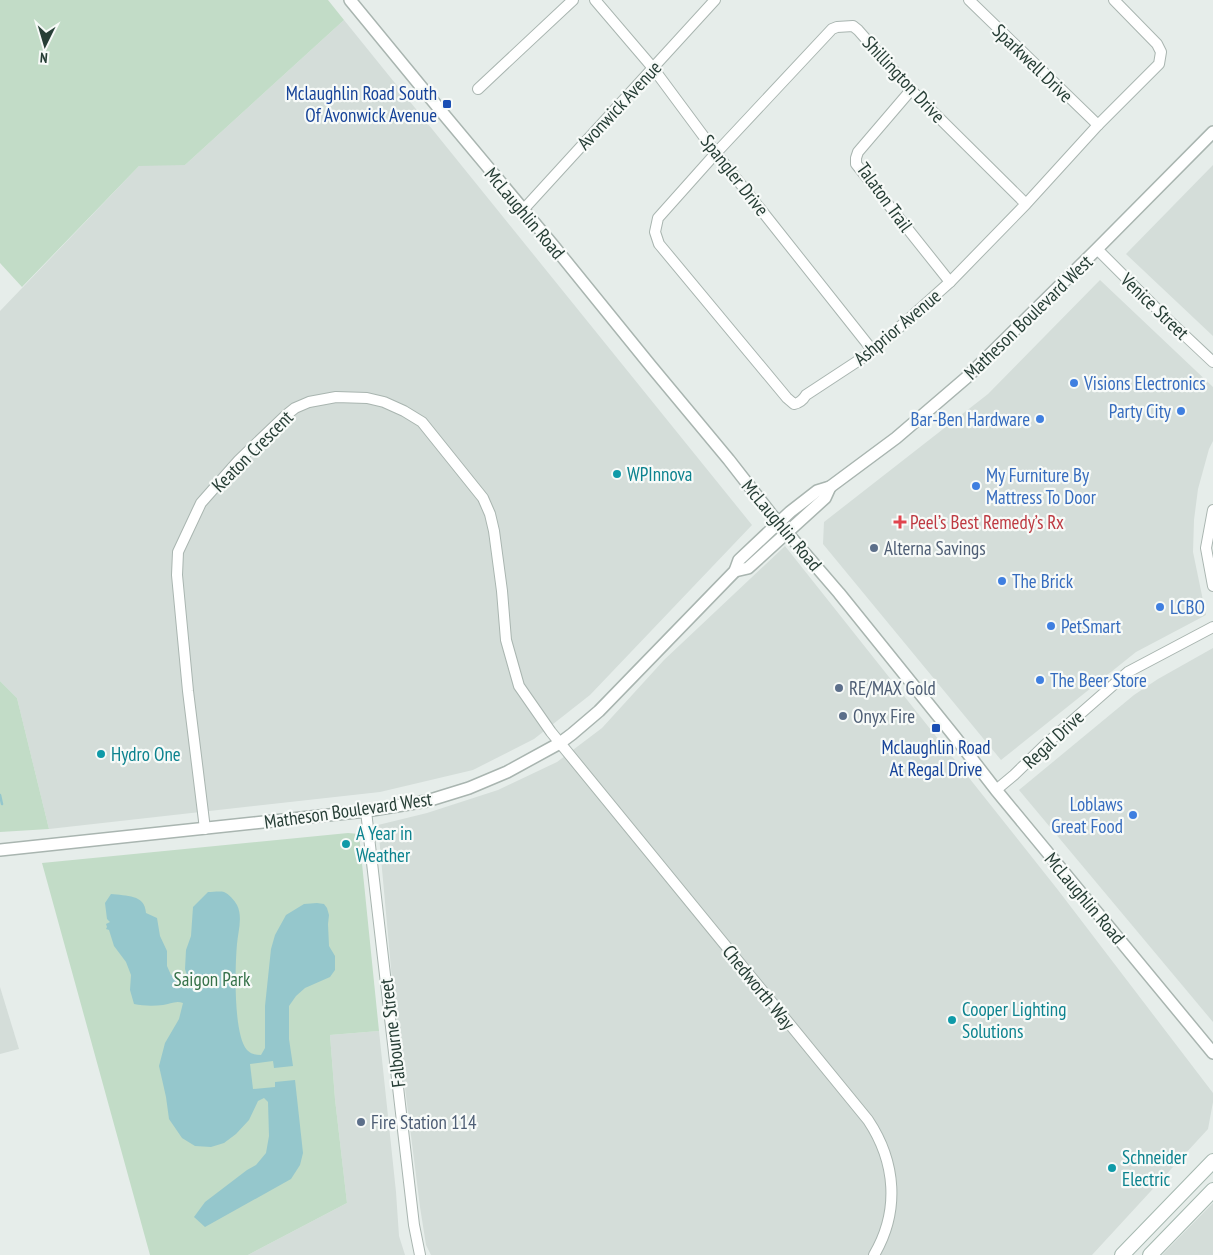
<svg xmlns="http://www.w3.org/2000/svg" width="1213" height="1255" font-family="'PT Sans Narrow',sans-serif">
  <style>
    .built { fill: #d4ddd9 }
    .green { fill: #c2dcc7 }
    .water { fill: #95c7cc }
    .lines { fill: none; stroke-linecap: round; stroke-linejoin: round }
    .stream { stroke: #95c7cc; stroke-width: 2.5 }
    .minor-casing { stroke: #a9b5b0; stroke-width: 12 }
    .tertiary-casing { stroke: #a9b5b0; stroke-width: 14 }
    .secondary-casing { stroke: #a6b8b0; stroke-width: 16 }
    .minor { stroke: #fff; stroke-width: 10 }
    .tertiary { stroke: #fff; stroke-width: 11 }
    .secondary { stroke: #fff; stroke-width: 14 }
    .transit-dot { fill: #1a4fb4; stroke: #f7faf8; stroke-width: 2 }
    .shop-dot { fill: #3f7fe0; stroke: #f7faf8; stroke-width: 2 }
    .culture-dot { fill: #0f9aa8; stroke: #f7faf8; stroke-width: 2 }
    .health-dot { fill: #e0444e; stroke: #f7faf8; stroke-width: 2 }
    .service-dot { fill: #5c6f8a; stroke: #f7faf8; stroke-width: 2 }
    .labels { text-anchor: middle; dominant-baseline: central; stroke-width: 4.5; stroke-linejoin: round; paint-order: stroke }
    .street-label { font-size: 19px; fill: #273e36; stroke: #f7faf8 }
    .transit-label { font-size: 19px; fill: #164399; stroke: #f7faf8; text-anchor: end }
    .shop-label { font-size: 19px; fill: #366cbe; stroke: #f7faf8; text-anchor: start }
    .culture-label { font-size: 19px; fill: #0d838f; stroke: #f7faf8; text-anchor: start }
    .health-label { font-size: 19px; fill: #be3a42; stroke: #f7faf8; text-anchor: start }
    .service-label { font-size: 19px; fill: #4e5e75; stroke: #f7faf8; text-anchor: start }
    .park-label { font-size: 19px; fill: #357148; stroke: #f7faf8 }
  </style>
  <rect width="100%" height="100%" fill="#e6edea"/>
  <!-- built -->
  <g class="built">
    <path d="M344,20L752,525L590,695L534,739L473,770L380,792L49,829L17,698L0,681V311L140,165H185Z"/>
    <path d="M1213,165V336L1126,254Z"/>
    <path d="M1100,280L1213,387V441L1209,449L1198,489L1194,520L1193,552L1206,615L1136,652L1001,760L823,544L824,522L988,394Z"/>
    <path d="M785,546L1058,890L1213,1093V1102L1208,1129L1092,1255H431L426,1245L420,1207L394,1001L378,825L427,813L498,790L557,762L602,728L664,660Z"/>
    <path d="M1213,648V1022L1019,790L1134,695L1158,679Z"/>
    <path d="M0,987L19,1049L0,1054Z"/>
    <path d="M379,1031L396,1192L399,1236L405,1255H248L347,1203L335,1099L330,1035Z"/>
    <path d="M1213,1203V1255H1162Z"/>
  </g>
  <!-- green -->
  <g class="green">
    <path d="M0,0H328L344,20L185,165L139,166L22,287L0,263Z"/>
    <path d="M0,681L17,698L49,829L0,832Z"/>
    <path d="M348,833L359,834L379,1031L330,1035L335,1099L347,1203L248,1255H150L42,863Z"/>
  </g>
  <!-- water -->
  <path class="water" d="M208,892C213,892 220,891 224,892C229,894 235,901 237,905C243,917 238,932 237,944C235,966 233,1034 247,1050C251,1054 255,1055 261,1055L265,1048V1006L271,949L275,935L286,915L304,904L317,903L324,904L327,908L329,915L328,924L329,946L335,956V970L330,977L305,988L296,996L289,1006V1039L293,1066L274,1068L273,1061L250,1064L253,1089L275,1087V1082L295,1080L303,1153L300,1165L291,1179L205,1227L194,1217L205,1202L247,1170L256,1165L266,1153L269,1136L268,1102L264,1098L258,1101L249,1120L236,1134L224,1143L211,1147L195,1146L182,1138L169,1119L166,1097L159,1066L165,1043L179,1019L183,1003C176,1000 170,1004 163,1005C154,1006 143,1006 134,1004L130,990L131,975L126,962L114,946L109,930L106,929L107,927L106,924L110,922L107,919L105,903L111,894C126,896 145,894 146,913L157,918L160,936L167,951V966L171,975L177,979H188L185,969L186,950L191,936L193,907Z"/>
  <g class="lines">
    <!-- stream -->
    <path class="stream" d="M0,795L2,804"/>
    <!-- minor casing -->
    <g class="minor-casing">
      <g id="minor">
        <path d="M595,0L653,68L716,153L873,351"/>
        <path d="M969,0L1098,125"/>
        <path d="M478,89L573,0"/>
        <path d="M911,90L858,152L856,158V164L950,282"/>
        <path d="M1026,204L911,90L858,30L853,26L837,27L832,29L716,153L658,218L655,232L659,244L787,398L794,404C800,403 803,400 806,395L873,351L950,282L1026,204L1098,125L1159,64L1161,52L1157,44L1114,0"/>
        <path d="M523,210L715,0"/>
        <path d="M1097,249L1163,315L1213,362"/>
        <path d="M1213,510L1206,548L1213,586"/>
        <path d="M996,790L1014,775L1047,743L1128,672L1213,627"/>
        <path d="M366,811L414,1225L420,1255"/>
        <path d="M205,829L188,691L177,575L178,552L201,503L239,460L285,416L295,408L309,402L336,397L367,398L384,402L404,411L422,422L483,498L490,514L494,531L502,591L506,640L519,686L551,732L868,1120C896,1162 900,1211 874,1255"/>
      </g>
    </g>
    <!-- tertiary casing -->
    <g class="tertiary-casing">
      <g id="tertiary">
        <path d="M350,0L446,117L552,244L650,365L729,460L771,514L839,593L955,737L996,790L1213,1053"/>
        <path d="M735,571L748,568L825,498L830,487"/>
        <path d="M0,850L366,811L427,801L469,788L507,772L560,743L572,734L599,711L735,571L739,560L790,512L817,491L830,487L896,438L966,378L1097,249L1213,132"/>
      </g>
    </g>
    <!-- secondary casing -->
    <g class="secondary-casing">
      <g id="secondary">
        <path d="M1122,1255L1213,1161"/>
        <path d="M1150,1255L1213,1190"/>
      </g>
    </g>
    <!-- minor -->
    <use href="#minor" class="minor"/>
    <!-- tertiary -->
    <use href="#tertiary" class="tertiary"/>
    <!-- secondary -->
    <use href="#secondary" class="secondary"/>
  </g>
  <!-- markers -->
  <g class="transit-dot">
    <rect x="442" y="99" width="10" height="10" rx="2.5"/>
    <rect x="931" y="723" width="10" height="10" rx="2.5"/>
  </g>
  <g class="shop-dot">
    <circle cx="1074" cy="383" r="5"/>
    <circle cx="1181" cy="411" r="5"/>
    <circle cx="1040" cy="419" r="5"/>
    <circle cx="976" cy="486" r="5"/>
    <circle cx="1002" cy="581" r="5"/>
    <circle cx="1160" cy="607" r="5"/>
    <circle cx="1051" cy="626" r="5"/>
    <circle cx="1040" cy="680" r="5"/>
    <circle cx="1133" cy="815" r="5"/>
  </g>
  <g class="culture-dot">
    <circle cx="617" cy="474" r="5"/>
    <circle cx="101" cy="754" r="5"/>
    <circle cx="346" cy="844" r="5"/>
    <circle cx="952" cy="1020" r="5"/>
    <circle cx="1112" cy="1168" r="5"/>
  </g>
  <path class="health-dot" d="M897.5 514.5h5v5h5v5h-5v5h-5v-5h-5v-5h5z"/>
  <g class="service-dot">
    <circle cx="874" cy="548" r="5"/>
    <circle cx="839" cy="688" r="5"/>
    <circle cx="843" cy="716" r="5"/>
    <circle cx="361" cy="1122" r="5"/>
  </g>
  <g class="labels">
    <!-- street labels -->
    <g class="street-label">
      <text transform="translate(1033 63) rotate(44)">Sparkwell Drive</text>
      <text transform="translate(904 79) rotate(47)">Shillington Drive</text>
      <text transform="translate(619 105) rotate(-47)">Avonwick Avenue</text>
      <text transform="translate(735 175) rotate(52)">Spangler Drive</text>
      <text transform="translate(885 197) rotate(54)">Talaton Trail</text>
      <text transform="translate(525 213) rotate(50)">McLaughlin Road</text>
      <text transform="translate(1155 306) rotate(44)">Venice Street</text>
      <text transform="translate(1028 317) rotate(-44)">Matheson Boulevard West</text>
      <text transform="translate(897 327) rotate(-40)">Ashprior Avenue</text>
      <text transform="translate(252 451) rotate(-45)">Keaton Crescent</text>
      <text transform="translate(782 525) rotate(50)">McLaughlin Road</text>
      <text transform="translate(1053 739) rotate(-43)">Regal Drive</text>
      <text transform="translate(348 810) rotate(-8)">Matheson Boulevard West</text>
      <text transform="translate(1085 898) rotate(50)">McLaughlin Road</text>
      <text transform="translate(759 987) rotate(51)">Chedworth Way</text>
      <text transform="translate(392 1033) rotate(-97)">Falbourne Street</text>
    </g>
    <!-- transit labels -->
    <g class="transit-label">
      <text x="437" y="93">Mclaughlin Road South<tspan x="437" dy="22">Of Avonwick Avenue</tspan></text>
      <text x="936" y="747" text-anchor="middle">Mclaughlin Road<tspan x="936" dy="22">At Regal Drive</tspan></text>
    </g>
    <!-- shop labels -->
    <g class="shop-label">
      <text x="1084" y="383">Visions Electronics</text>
      <text x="1171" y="411" text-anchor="end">Party City</text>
      <text x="1030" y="419" text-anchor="end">Bar-Ben Hardware</text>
      <text x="986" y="475">My Furniture By<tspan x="986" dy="22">Mattress To Door</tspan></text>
      <text x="1012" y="581">The Brick</text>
      <text x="1170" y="607">LCBO</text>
      <text x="1061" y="626">PetSmart</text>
      <text x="1050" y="680">The Beer Store</text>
      <text x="1123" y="804" text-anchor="end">Loblaws<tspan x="1123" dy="22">Great Food</tspan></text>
    </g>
    <!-- culture labels -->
    <g class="culture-label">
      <text x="627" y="474">WPInnova</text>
      <text x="111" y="754">Hydro One</text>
      <text x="356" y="833">A Year in<tspan x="356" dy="22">Weather</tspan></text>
      <text x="962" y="1009">Cooper Lighting<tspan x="962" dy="22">Solutions</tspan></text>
      <text x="1122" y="1157">Schneider<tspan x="1122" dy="22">Electric</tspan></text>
    </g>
    <!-- health labels -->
    <g class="health-label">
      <text x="910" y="522">Peel’s Best Remedy’s Rx</text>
    </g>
    <!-- service labels -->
    <g class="service-label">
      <text x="884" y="548">Alterna Savings</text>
      <text x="849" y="688">RE/MAX Gold</text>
      <text x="853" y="716">Onyx Fire</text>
      <text x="371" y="1122">Fire Station 114</text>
    </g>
    <!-- park labels -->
    <g class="park-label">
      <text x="212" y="979">Saigon Park</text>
    </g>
  </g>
  <!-- north arrow -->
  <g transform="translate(45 45) rotate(185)" stroke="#f7faf8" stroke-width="4" paint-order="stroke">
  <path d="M0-4L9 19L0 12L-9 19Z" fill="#273e36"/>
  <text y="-8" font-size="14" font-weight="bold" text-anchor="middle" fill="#273e36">N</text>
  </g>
</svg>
